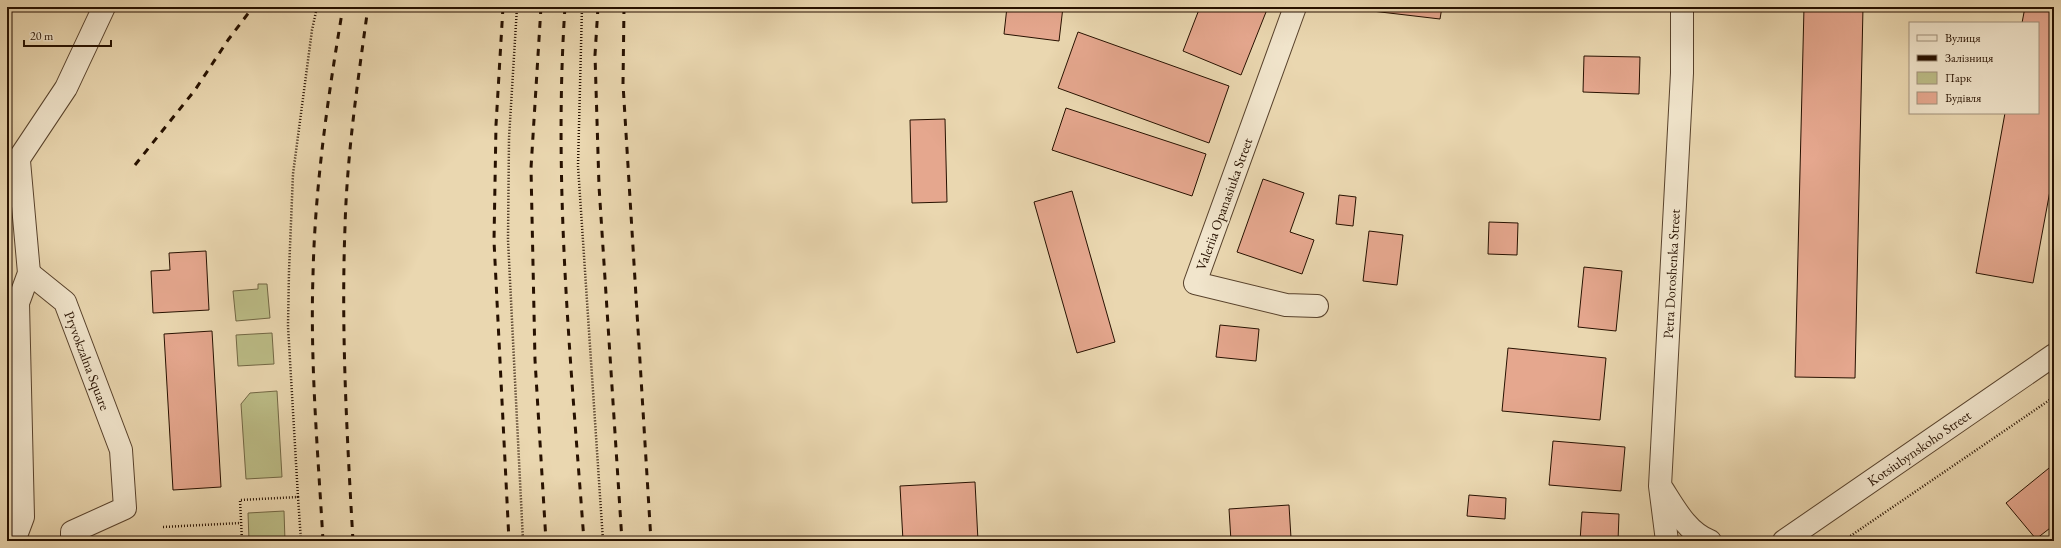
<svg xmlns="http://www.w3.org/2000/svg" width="2061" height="548" font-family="'EB Garamond',serif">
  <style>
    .green { fill: #bcbd87; stroke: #726744 }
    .building { fill: #e5a78e; stroke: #271100 }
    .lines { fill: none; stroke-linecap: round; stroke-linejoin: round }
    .minor-casing { stroke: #58422c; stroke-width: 24 }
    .path { stroke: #271100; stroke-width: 2.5; stroke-dasharray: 1 2; stroke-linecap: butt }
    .minor { stroke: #f1e5cc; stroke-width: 22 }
    .rail { stroke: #271100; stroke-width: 3; stroke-dasharray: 7 7; stroke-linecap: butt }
    .labels { text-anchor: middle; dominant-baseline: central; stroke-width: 3.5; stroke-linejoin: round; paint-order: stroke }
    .street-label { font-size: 14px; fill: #271100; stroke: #f1e5cc }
  </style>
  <rect width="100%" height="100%" fill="#ead7b0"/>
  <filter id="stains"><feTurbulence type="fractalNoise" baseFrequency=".005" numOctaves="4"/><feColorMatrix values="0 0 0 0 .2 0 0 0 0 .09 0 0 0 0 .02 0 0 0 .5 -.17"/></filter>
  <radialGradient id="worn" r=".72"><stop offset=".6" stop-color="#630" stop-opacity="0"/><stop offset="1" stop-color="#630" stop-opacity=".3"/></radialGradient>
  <!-- green -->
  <g class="green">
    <path d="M258,284H267L270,318L236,321L233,291L258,289Z"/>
    <path d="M272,333L274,364L238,366L236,335Z"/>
    <path d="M277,391L282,477L246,479L241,404L250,393Z"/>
    <path d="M284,511L285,541H249L248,513Z"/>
  </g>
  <!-- building -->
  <g class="building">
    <path d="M1007,7H1063L1059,41L1004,34Z"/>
    <path d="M1200,7H1268L1241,75L1183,51Z"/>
    <path d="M1355,7H1442L1440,19L1355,9Z"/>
    <path d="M1804,7H1863L1855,378L1795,377Z"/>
    <path d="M2025,7H2054V169L2033,283L1976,273L2005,113H2038V23H2022Z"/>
    <path d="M1078,32L1229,86L1209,143L1058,88Z"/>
    <path d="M1584,56L1640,57L1639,94L1583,92Z"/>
    <path d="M1066,108L1206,154L1192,196L1052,150Z"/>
    <path d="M945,119L947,202L912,203L910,120Z"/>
    <path d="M1263,179L1304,193L1290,232L1314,240L1302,274L1237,252Z"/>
    <path d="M1072,191L1115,342L1077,353L1034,202Z"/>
    <path d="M1339,195L1356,197L1353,226L1336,224Z"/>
    <path d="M1489,222L1518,223L1517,255L1488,254Z"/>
    <path d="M1369,231L1403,235L1397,285L1363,281Z"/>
    <path d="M206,251L209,310L153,313L151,271L170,270L169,253Z"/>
    <path d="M1584,267L1622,271L1616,331L1578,327Z"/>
    <path d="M1220,325L1259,329L1256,361L1216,357Z"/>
    <path d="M212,331L221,487L173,490L164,334Z"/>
    <path d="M1508,348L1606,358L1600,420L1502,411Z"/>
    <path d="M1553,441L1625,447L1621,491L1549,485Z"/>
    <path d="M2054,464V525L2036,539L2006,503Z"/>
    <path d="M975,482L978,541H903L900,486Z"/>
    <path d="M1469,495L1506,498L1505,519L1467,516Z"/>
    <path d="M1289,505L1291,538L1315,537V541H1231L1229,509Z"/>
    <path d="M1582,512L1619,514L1618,541H1580Z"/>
  </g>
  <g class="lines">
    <!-- minor casing -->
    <g class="minor-casing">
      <g id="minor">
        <path d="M1295,7L1195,283L1286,305L1317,306"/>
        <path d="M10,172L66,88L104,7"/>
        <path id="s1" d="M29,273L65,302L121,450L125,508L72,532V541"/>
        <path d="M1663,490C1675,509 1688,533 1710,541"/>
        <path d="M14,541L23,517L18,303L29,273L19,161"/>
        <path id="s2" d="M1667,541L1660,486L1682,73V7"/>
        <path id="s3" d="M1784,541L2054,355"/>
      </g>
    </g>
    <!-- path -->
    <g class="path">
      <path d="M517,7L509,138L508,240L523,541"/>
      <path d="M582,7L578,166L603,541"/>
      <path d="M298,497L288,326L289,271L293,174L312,30L317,7"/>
      <path d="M163,527L241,523"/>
      <path d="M242,541L240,500L298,497L301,541"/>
      <path d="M1843,541L2054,397"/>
    </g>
    <!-- minor -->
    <use href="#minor" class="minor"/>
    <!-- rail -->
    <g class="rail">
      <path d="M503,7L496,125L494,241L509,541"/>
      <path d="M541,7L531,168L535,360L546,541"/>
      <path d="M565,7C553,185 571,364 584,541"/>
      <path d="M598,7L595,55L599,186L622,541"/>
      <path d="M624,7L623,84L651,541"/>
      <path d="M135,165L195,90L228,40L253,7"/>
      <path d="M323,541C318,453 310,363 313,275C315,185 328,96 343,7"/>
      <path d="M353,541C347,436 341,332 345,227C347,153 358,80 368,7"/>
    </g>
  </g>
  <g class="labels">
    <!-- street labels -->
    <g class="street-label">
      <text transform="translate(1224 204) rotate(-70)">Valeriia Opanasiuka Street</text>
      <text stroke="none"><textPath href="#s2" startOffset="268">Petra Doroshenka Street</textPath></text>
      <text stroke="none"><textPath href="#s1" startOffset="109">Pryvokzalna Square</textPath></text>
      <text stroke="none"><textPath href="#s3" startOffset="164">Kotsiubynskoho Street</textPath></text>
    </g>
  </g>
  <!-- margin -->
  <rect width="2061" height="548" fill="none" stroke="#ead7b0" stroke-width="24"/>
  <rect x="8" y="8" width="2045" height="532" fill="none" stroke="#271100" stroke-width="2"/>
  <rect x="12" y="12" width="2037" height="524" fill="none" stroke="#271100"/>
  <!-- legend -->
  <rect x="1909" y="22" width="130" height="92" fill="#f1e5cc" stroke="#a0907a"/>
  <rect x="1917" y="35" width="20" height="6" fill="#f1e5cc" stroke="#a0907a"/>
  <text x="1945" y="42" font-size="12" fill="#271100">Вулиця</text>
  <rect x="1917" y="55" width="20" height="6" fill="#271100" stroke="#a0907a"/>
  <text x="1945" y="62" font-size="12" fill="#271100">Залізниця</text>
  <rect x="1917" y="72" width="20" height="12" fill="#bcbd87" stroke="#a0907a"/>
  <text x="1945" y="82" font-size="12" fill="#271100">Парк</text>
  <rect x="1917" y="92" width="20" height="12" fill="#e5a78e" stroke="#a0907a"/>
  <text x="1945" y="102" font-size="12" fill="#271100">Будівля</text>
  <!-- scale -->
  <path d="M24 40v6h87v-6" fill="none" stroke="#271100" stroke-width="2"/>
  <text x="30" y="40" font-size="12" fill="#271100" stroke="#f1e5cc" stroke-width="3" paint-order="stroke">20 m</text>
  <rect width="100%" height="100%" filter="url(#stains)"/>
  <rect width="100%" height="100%" fill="url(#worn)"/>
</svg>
